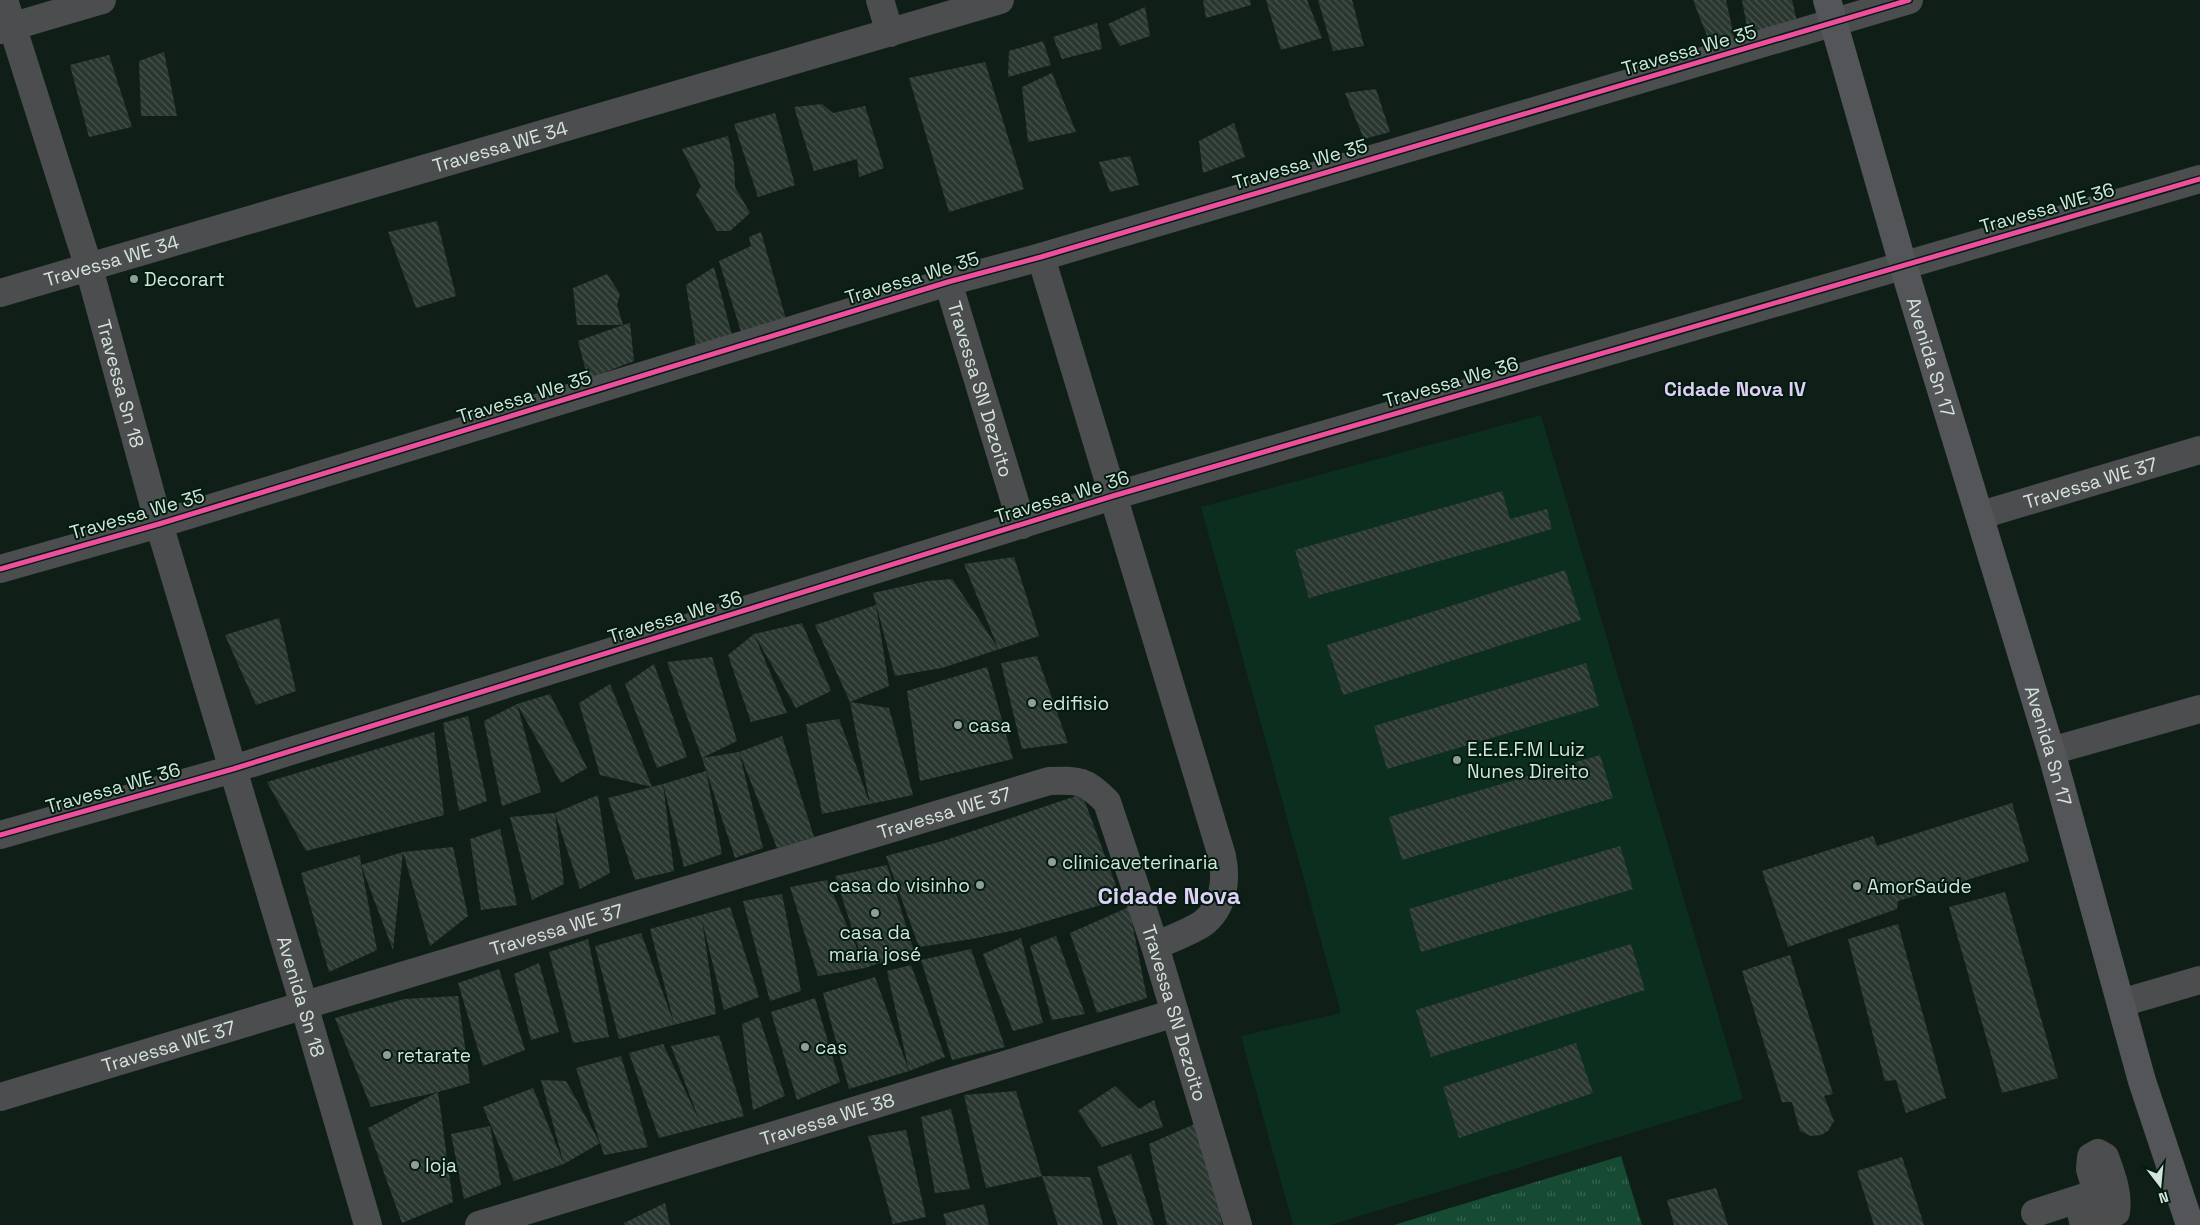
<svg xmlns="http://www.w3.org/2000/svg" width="2200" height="1225" font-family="'Space Grotesk',sans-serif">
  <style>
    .built { fill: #0c2e1e }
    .grass { fill: url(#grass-tufts) }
    .building { fill: url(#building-back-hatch) }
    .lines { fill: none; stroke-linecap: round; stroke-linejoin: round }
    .minor { stroke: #4b4d4e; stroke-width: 28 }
    .major { stroke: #535558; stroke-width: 28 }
    .cycleway-casing { stroke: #011c0f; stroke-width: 8 }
    .cycleway { stroke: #ef4d9e; stroke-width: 5 }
    .poi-dot { fill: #8f9f96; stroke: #011c0f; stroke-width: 2 }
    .labels { text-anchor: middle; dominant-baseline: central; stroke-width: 4; stroke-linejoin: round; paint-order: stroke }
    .street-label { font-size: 19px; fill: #d4e4da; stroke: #011c0f }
    .poi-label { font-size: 19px; fill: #d4e4da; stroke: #011c0f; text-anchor: start }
    .neighbourhood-label { font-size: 20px; font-weight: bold; fill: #e2cff8; stroke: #011c0f }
    .district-label { font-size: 24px; font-weight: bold; fill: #e2cff8; stroke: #011c0f }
  </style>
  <defs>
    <pattern id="grass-tufts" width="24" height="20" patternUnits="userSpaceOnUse" patternTransform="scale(1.25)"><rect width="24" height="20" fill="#174a33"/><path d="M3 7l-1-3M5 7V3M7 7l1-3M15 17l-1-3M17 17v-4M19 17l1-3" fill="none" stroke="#386450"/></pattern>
    <pattern id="building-back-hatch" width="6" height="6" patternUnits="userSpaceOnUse" patternTransform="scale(1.25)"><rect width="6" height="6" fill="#2a3730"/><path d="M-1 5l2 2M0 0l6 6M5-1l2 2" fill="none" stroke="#48544d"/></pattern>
  </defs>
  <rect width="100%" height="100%" fill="#0f1f17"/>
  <!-- built -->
  <path class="built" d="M1541,415L1743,1099L1330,1225H1293L1241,1036L1341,1013L1201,507Z"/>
  <!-- grass -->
  <path class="grass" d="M1621,1156L1642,1225H1394Z"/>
  <!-- building -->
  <g class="building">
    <path d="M1203,0H1250L1251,5L1206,18Z"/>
    <path d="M1266,0H1307L1322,38L1281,50Z"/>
    <path d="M1318,0H1352L1364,46L1333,51Z"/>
    <path d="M1693,0H1726L1736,46H1711Z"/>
    <path d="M1742,0H1792L1799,30L1750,43Z"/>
    <path d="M1145,7L1150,36L1120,46L1108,24Z"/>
    <path d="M1097,23L1102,49L1062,59L1053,37Z"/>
    <path d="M1043,41L1051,65L1008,77L1009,51Z"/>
    <path d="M164,52L177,116H141L139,61Z"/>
    <path d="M109,55L132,127L89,137L70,65Z"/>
    <path d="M985,62L1024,189L949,212L909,78Z"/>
    <path d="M1052,73L1076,132L1028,142L1022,87Z"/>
    <path d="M1376,89L1390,132L1364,139L1345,93Z"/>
    <path d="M822,104L833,113L865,106L884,168L859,177L857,159L814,171L794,107Z"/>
    <path d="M775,113L795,185L758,197L734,124Z"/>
    <path d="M1234,123L1245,157L1203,173L1199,141Z"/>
    <path d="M728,136L734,164L735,187L750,213L730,231H717L696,195L701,186L682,149Z"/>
    <path d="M1130,156L1139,185L1110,192L1099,162Z"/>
    <path d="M437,221L456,296L416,308L388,232Z"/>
    <path d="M761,232L788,326L742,335L719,261L751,246L749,237Z"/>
    <path d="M714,267L733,339L697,353L686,285Z"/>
    <path d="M607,274L620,294L617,305L623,325L630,323L634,361L588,379L578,341L623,325H577L573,288Z"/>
    <path d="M1502,491L1510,519L1547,509L1552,529L1309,598L1295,550Z"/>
    <path d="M1014,557L1039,636L942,668L895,676L873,593L927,581L952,579L998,648L964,564Z"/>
    <path d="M1565,570L1581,620L1343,695L1327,645Z"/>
    <path d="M876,605L889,686L850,702L815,625Z"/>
    <path d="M279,618L296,691L256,705L225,635Z"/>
    <path d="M802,623L831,691L796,708L754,634Z"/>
    <path d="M754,634L787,713L751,722L728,655Z"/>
    <path d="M1037,656L1068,743L1022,749L1001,663Z"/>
    <path d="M712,657L737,741L702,758L667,662Z"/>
    <path d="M1586,663L1599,706L1387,769L1374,726Z"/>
    <path d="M654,664L687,757L657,768L625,684Z"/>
    <path d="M987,667L1013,759L920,781L907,691Z"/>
    <path d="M610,684L652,787L600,775L579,703Z"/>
    <path d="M550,694L587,768L561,783L517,704L541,792L502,806L484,721L517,704Z"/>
    <path d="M850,702L889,708L913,795L822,814L806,724L839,719L870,804Z"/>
    <path d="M468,716L487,801L459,811L443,723Z"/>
    <path d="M434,732L444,815L306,851L267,782Z"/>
    <path d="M782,736L814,837L777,848L739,752Z"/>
    <path d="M739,752L763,848L735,858L702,758Z"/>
    <path d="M1600,755L1613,798L1402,860L1389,817Z"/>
    <path d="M706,771L722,854L684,867L663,784Z"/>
    <path d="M663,784L674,871L635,880L608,798Z"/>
    <path d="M1082,794L1121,899L1020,929L972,939L919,947L886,856L943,841Z"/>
    <path d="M598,795L610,873L580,889L555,813L564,884L532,900L510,817L555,813Z"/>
    <path d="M2012,803L2029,861L1898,901L1897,909L1788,947L1762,871L1873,836L1877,846Z"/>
    <path d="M500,829L517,905L481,910L470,839Z"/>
    <path d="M1620,846L1633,889L1421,952L1409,909Z"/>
    <path d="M453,847L468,916L430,946L403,852Z"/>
    <path d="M403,852L393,950L361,865L377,950L329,972L301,873L360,855L361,865Z"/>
    <path d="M887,865L914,951L865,968L818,976L790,887L827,880L864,965L835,876Z"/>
    <path d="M2005,892L2058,1078L2002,1093L1949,907Z"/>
    <path d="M782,894L801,991L770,1001L743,901Z"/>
    <path d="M730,907L759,997L724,1010L702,920L716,1014L619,1039L595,946L641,933L674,1023L650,929Z"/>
    <path d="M1129,907L1147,998L1097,1013L1070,933Z"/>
    <path d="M1898,924L1946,1098L1906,1113L1896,1080L1885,1081L1848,939Z"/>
    <path d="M1056,936L1085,1014L1052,1020L1030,946Z"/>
    <path d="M1021,938L1043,1023L1013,1031L983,954Z"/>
    <path d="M588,939L609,1037L573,1043L549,952Z"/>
    <path d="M1631,944L1645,990L1431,1057L1416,1010Z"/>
    <path d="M971,949L1005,1047L952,1060L921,960Z"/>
    <path d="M1790,955L1833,1094L1824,1096L1834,1121L1828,1131L1821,1135L1811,1136L1800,1131L1792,1102H1782L1742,971Z"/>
    <path d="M539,963L559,1032L531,1040L514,974Z"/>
    <path d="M911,965L945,1057L909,1071L887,971Z"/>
    <path d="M499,969L525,1050L483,1066L458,983Z"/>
    <path d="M875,977L909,1071L849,1089L823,993Z"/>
    <path d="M458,996L470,1083L438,1092L453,1202L402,1223L368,1128L438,1092L371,1107L335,1018L404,999Z"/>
    <path d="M815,998L840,1082L797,1100L771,1012Z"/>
    <path d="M759,1017L785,1096L753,1110L742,1024Z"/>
    <path d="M719,1035L744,1116L659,1138L629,1053L663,1044L700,1122L671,1046Z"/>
    <path d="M1576,1043L1593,1093L1459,1138L1443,1087Z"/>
    <path d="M621,1056L648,1147L604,1155L576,1068Z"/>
    <path d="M541,1080L566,1081L600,1143L564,1164L514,1181L483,1107L533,1088L564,1164Z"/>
    <path d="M1115,1086L1139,1109L1154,1100L1163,1127L1102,1147L1078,1111Z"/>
    <path d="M1016,1091L1042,1176L986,1188L964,1095Z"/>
    <path d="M951,1109L970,1189L935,1193L921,1117Z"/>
    <path d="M1206,1119L1222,1225H1167L1149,1144Z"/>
    <path d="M490,1126L501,1185L464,1199L451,1134Z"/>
    <path d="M906,1130L926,1217L893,1224L868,1136Z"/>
    <path d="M1131,1154L1154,1225H1118L1097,1167Z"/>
    <path d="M1902,1157L1924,1225H1874L1857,1171Z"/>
    <path d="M1042,1176L1090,1177L1103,1225H1058Z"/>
    <path d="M1716,1188L1728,1225H1674L1667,1200Z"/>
    <path d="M665,1203L670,1225H625L624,1223Z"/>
    <path d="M984,1204L989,1225H947L943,1214Z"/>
  </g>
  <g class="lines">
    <!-- minor -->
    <g class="minor">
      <path id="s1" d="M4,0L89,268L159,524L304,1005L368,1225"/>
      <path d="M880,0L890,33"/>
      <path d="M0,30L102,0"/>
      <path d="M1041,257L1222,856C1227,880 1224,908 1202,924C1188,933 1170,939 1155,946"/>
      <path id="s2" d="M948,282L1022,525"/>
      <path id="s3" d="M0,293L1000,0"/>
      <path id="s4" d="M1981,515L2200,450"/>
      <path d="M0,569L159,524L948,282L1041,257L1909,0"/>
      <path d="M2051,751L2200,709"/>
      <path d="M0,835L233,769L1113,496L2200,179"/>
      <path d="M2121,1003L2200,980"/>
      <path id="s5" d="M0,1097L1049,781C1079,780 1086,780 1107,802L1155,946L1238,1225"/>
      <path d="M2035,1213L2097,1193L2090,1169L2091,1157L2098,1153L2105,1157C2111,1174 2119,1193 2116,1212L2105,1216L2095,1211L2082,1217L2084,1225"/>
      <path id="s6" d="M479,1225L1175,1013"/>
    </g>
    <!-- major -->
    <path class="major" id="s7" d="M1827,0L1903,265L2051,751L2142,1081L2190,1225"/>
    <!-- cycleway casing -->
    <g class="cycleway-casing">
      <g id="cycleway">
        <path d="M0,569L159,524L948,282L1041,257L1909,0"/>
        <path d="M0,835L233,769L1113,496L2200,179"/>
      </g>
    </g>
    <!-- cycleway -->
    <use href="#cycleway" class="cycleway"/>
  </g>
  <!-- markers -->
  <g class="poi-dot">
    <circle cx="134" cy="279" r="5"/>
    <circle cx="1032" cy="703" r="5"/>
    <circle cx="958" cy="725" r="5"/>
    <circle cx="1457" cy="760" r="5"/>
    <circle cx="1052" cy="862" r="5"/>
    <circle cx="980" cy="885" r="5"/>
    <circle cx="1857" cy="886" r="5"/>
    <circle cx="875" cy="913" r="5"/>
    <circle cx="805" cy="1047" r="5"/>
    <circle cx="387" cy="1055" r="5"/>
    <circle cx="415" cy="1165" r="5"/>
  </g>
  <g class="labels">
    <!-- street labels -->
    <g class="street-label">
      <text transform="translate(1689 50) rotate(-16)">Travessa We 35</text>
      <text stroke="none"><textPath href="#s3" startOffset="521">Travessa WE 34</textPath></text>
      <text transform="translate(1300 164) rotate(-16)">Travessa We 35</text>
      <text transform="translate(2047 208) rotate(-16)">Travessa WE 36</text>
      <text stroke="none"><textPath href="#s3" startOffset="116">Travessa WE 34</textPath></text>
      <text transform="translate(912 278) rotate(-17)">Travessa We 35</text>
      <text stroke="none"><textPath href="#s7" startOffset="372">Avenida Sn 17</textPath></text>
      <text transform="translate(1451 382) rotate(-16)">Travessa We 36</text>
      <text stroke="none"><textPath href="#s1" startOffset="401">Travessa Sn 18</textPath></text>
      <text stroke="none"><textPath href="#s2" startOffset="112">Travessa SN Dezoito</textPath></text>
      <text transform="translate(524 397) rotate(-17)">Travessa We 35</text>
      <text stroke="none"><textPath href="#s4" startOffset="114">Travessa WE 37</textPath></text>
      <text transform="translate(1062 497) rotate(-17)">Travessa We 36</text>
      <text transform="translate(137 514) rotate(-16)">Travessa We 35</text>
      <text transform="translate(675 617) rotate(-17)">Travessa We 36</text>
      <text stroke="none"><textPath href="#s7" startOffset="778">Avenida Sn 17</textPath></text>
      <text transform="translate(113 788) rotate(-16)">Travessa WE 36</text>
      <text stroke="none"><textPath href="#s5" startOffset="986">Travessa WE 37</textPath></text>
      <text stroke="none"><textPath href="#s5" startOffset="581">Travessa WE 37</textPath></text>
      <text stroke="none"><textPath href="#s1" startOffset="1040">Avenida Sn 18</textPath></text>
      <text stroke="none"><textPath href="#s5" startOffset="1382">Travessa SN Dezoito</textPath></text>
      <text stroke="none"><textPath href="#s5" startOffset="176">Travessa WE 37</textPath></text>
      <text stroke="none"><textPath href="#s6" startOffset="364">Travessa WE 38</textPath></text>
    </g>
    <!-- poi labels -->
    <g class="poi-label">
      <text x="144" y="279">Decorart</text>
      <text x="1042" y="703">edifisio</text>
      <text x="968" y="725">casa</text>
      <text x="1467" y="749">E.E.E.F.M Luiz<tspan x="1467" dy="22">Nunes Direito</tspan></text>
      <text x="1062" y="862">clinicaveterinaria</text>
      <text x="970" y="885" text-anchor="end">casa do visinho</text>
      <text x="1867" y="886">AmorSaúde</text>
      <text x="875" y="932" text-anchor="middle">casa da<tspan x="875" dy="22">maria josé</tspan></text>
      <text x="815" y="1047">cas</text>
      <text x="397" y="1055">retarate</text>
      <text x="425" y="1165">loja</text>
    </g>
    <!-- neighbourhood labels -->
    <g class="neighbourhood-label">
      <text x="1735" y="389">Cidade Nova IV</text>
    </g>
    <!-- district labels -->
    <g class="district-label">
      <text x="1169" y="895">Cidade Nova</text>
    </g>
  </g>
  <!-- north arrow -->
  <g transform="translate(2160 1185) rotate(164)" stroke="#011c0f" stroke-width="4" paint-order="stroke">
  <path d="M0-4L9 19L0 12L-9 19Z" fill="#d4e4da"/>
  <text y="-8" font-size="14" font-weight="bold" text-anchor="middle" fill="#d4e4da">N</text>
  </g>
</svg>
